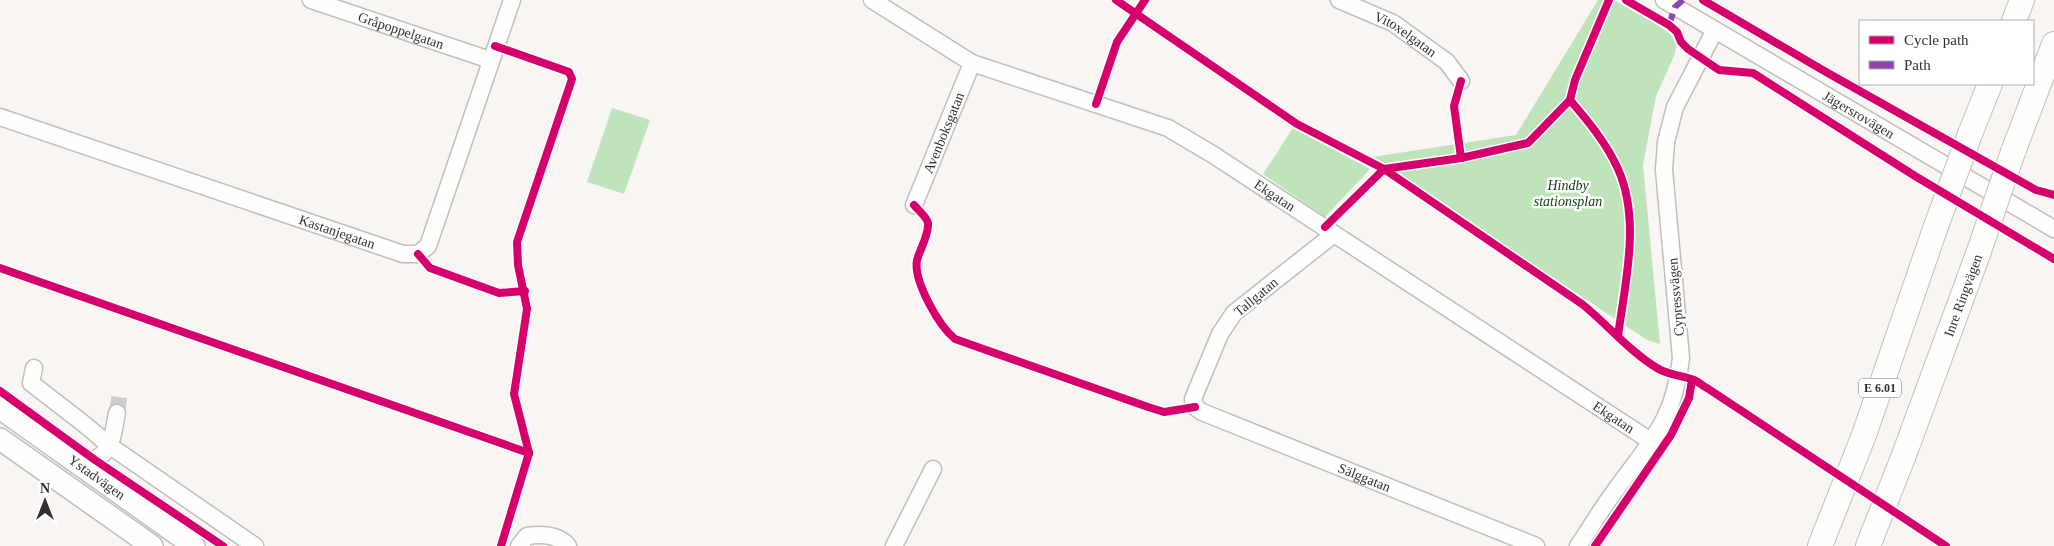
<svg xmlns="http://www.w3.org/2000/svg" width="2054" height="546" font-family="'Times New Roman',serif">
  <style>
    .green { fill: #bfe4bb }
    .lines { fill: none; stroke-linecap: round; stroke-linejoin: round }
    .minor-tunnel { stroke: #d0cecc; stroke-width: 16; stroke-dasharray: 16 8; stroke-linecap: butt }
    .minor-casing { stroke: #c1bfbe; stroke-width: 19 }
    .major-casing { stroke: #c1bfbe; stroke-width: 24 }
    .highway-casing { stroke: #c1bfbe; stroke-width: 26 }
    .minor { stroke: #fefefd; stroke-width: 16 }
    .major { stroke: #fefefd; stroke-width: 21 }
    .highway { stroke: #fefefd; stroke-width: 24 }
    .highway-bridge-casing { stroke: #c1bfbe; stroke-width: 26; stroke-linecap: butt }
    .highway-bridge { stroke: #fefefd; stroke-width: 24 }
    .quiet { stroke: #8e44ad; stroke-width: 6; stroke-dasharray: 12 6; stroke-linecap: butt }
    .cycleway-casing { stroke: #fff; stroke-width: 11 }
    .cycleway { stroke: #d6006c; stroke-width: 8 }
    .labels { text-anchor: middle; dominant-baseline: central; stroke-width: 5; stroke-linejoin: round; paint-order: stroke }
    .shield { fill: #fff; stroke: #706e6e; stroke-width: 1 }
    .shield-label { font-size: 12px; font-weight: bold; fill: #323030 }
    .street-label { font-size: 14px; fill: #323030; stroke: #fff }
    .park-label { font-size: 14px; font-style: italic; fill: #104311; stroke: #fff }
  </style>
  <rect width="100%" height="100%" fill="#f8f5f3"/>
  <!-- green -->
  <g class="green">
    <path d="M1598,0H1614L1657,25L1670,34L1677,44L1674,56L1656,96L1643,165L1660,344L1647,340L1372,157L1516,135Z"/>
    <path d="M612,108L650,120L624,194L587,182Z"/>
    <path d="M1293,128L1370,169L1325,217L1263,174Z"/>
  </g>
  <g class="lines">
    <!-- minor-tunnel -->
    <path class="minor-tunnel" d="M117,413L120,392"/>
    <!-- minor casing -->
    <g class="minor-casing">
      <g id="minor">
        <path id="s1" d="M311,0L490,60"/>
        <path id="s2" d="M872,0L972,63L1168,128L1212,154L1652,442"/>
        <path id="s3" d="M1339,0L1393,23L1447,62L1461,81"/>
        <path id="s4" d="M1664,0L2054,229"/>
        <path id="s5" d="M0,117L403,254H418L428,246L512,0"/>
        <path id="s6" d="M914,205L972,63"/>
        <path id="s7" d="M1334,234L1234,313L1220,334L1193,399L1195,407L1202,412L1536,546"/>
        <path d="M34,368L31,383L84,424L110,446L255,546"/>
        <path d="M81,466C113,454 111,443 117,413"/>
        <path d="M519,546L527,536C541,534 558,534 568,546"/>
        <path d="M894,546L933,469"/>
        <path d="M1578,546C1590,529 1600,511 1612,495C1648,444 1674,423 1681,358L1664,170L1666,142L1675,107L1715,30"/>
      </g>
    </g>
    <!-- major casing -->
    <g class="major-casing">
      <g id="major">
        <path id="s8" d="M0,408L194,546"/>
        <path d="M0,439L152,546"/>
      </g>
    </g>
    <!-- highway casing -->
    <g class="highway-casing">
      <g id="highway">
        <path d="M2014,21L2022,0"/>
        <path d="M1970,134L1990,84"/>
        <path d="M2013,152L2054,44"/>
        <path d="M1820,546L1864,435L1935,229"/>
        <path id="s9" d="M1868,546L1904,455L1978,254"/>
      </g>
    </g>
    <!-- minor -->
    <use href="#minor" class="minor"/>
    <!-- major -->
    <use href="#major" class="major"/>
    <!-- highway -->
    <use href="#highway" class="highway"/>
    <!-- highway-bridge casing -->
    <g class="highway-bridge-casing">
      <g id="highway-bridge">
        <path d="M1935,229L1970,134"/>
        <path d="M1978,254L2013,152"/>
      </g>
    </g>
    <!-- highway-bridge -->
    <use href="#highway-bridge" class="highway-bridge"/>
    <!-- quiet -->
    <path class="quiet" d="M1669,25L1675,7L1683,0"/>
    <!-- cycleway casing -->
    <g class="cycleway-casing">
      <g id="cycleway">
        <path d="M1116,0L1297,124L1384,169L1582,304C1608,325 1629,351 1657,368C1670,376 1682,375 1694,380C1699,382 1703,386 1707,388L1946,546"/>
        <path d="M1626,0L1669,25L1677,32L1681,42L1688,49L1719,70L1753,73L1915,176L2054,259"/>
        <path d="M1703,0L1826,72L2036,190L2054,195"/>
        <path d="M495,46L569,72L572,79L517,242L518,265L527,309L514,394L529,453"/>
        <path d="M1570,100C1588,121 1607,144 1618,169C1641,220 1625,283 1618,336"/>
        <path d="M1096,104L1117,42L1145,0"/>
        <path d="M1461,158L1454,106L1461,81"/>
        <path d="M914,205C918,210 927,217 928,223C929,235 920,249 917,260C913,281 939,326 955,339L1148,407L1164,412L1195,407"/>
        <path d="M1325,227L1384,169L1461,158L1528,143L1570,100L1575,80L1609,0"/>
        <path d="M418,254L430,268L499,293L525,291"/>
        <path d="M0,268L529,453"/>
        <path d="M0,391L95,460L223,546"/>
        <path d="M501,546L529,453"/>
        <path d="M1595,546L1671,435L1689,398L1692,380"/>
      </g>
    </g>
    <!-- cycleway -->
    <use href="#cycleway" class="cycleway"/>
  </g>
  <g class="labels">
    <!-- shield labels -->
    <rect class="shield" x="1859" y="378.5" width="42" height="19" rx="4"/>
    <g class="shield-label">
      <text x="1880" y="388">E 6.01</text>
    </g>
    <!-- street labels -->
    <g class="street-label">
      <text stroke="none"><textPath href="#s1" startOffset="95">Gråpoppelgatan</textPath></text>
      <text stroke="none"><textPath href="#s3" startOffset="75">Vitoxelgatan</textPath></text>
      <text stroke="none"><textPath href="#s4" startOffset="226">Jägersrovägen</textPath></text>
      <text stroke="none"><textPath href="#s6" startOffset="78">Avenboksgatan</textPath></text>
      <text stroke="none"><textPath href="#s2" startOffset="451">Ekgatan</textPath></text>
      <text stroke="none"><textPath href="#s5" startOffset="356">Kastanjegatan</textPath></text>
      <text stroke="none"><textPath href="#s9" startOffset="268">Inre Ringvägen</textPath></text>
      <text transform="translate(1256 297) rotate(-40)">Tallgatan</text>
      <text transform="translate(1676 297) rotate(-95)">Cypressvägen</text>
      <text stroke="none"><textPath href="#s2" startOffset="856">Ekgatan</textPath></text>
      <text stroke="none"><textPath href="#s8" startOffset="119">Ystadvägen</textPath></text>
      <text stroke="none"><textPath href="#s7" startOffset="415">Sälggatan</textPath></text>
    </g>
    <!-- park labels -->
    <g class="park-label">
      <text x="1568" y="185">Hindby<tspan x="1568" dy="16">stationsplan</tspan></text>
    </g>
  </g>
  <!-- legend -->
  <rect x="1859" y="20" width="175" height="65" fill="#ffffff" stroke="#adacac"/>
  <rect x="1869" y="36" width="25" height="8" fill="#d6006c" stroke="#adacac"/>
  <text x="1904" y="45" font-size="15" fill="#323030">Cycle path</text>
  <rect x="1869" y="61" width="25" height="8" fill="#8e44ad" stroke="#adacac"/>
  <text x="1904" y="70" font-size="15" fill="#323030">Path</text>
  <!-- north arrow -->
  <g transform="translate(45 501)" stroke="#ffffff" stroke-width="4" paint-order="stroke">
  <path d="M0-4L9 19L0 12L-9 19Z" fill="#323030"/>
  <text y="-8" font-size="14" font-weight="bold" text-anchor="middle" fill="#323030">N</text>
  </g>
</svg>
